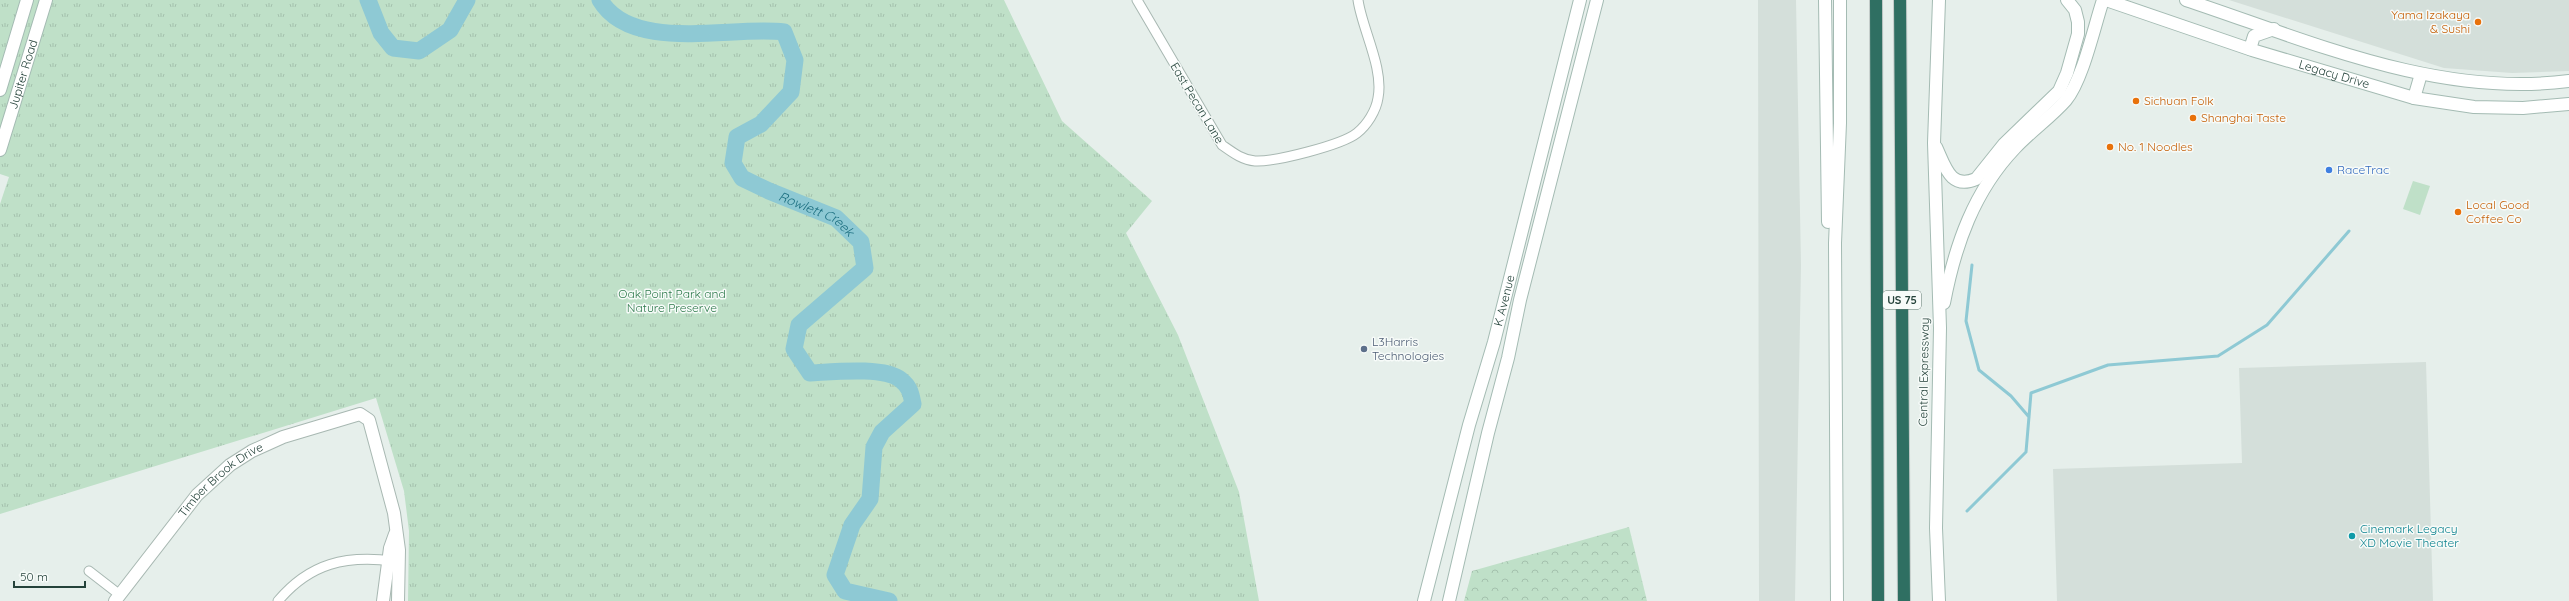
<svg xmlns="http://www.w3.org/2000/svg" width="2569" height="601" font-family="Quicksand,sans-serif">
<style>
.built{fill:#d4dfda}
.forest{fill:url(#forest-crowns)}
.park{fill:url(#park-tufts)}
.pitch{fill:#bfe0c8}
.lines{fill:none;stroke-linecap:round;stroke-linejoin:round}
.stream{stroke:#8ec9d4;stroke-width:3}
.river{stroke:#8ec9d4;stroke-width:17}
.minor-casing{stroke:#a8b8b2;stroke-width:11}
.tertiary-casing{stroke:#a8b8b2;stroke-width:14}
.secondary-casing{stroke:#a4bbb3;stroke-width:14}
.motorway-casing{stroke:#c2cac8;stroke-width:14}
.minor{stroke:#fff;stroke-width:9}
.tertiary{stroke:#fff;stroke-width:12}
.secondary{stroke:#fff;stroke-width:12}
.motorway{stroke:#2f6f62;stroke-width:12}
.food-dot{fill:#e8710a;stroke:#f7fbf9;stroke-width:1.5}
.shop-dot{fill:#3f7fe0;stroke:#f7fbf9;stroke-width:1.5}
.service-dot{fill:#5c6f8a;stroke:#f7fbf9;stroke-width:1.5}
.culture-dot{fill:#0f9aa8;stroke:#f7fbf9;stroke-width:1.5}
.labels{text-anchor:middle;stroke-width:3;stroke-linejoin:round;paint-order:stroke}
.shield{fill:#f7fbf9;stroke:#637a73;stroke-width:1}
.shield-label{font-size:11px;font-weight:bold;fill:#24423a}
.food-label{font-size:12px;fill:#c56008;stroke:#f7fbf9;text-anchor:start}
.street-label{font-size:12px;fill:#24423a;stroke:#f7fbf9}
.shop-label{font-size:12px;fill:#366cbe;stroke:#f7fbf9;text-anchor:start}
.park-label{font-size:12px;fill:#2d7a4b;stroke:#f7fbf9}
.service-label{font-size:12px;fill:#4e5e75;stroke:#f7fbf9;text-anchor:start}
.culture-label{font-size:12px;fill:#0d838f;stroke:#f7fbf9;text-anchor:start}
.water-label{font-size:13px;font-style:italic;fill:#1c6f80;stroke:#f7fbf9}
</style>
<defs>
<pattern id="forest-crowns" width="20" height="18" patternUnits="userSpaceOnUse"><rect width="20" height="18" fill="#bfe0c8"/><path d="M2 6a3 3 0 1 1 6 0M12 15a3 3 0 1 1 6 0" fill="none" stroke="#a4c1ad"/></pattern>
<pattern id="park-tufts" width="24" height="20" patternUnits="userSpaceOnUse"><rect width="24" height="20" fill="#bfe0c8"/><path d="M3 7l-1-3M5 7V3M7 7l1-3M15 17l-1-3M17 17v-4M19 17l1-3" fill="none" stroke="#a4c1ad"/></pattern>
</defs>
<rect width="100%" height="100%" fill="#e6efeb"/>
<path class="built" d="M1758 0H1796L1801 265 1795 601H1759Z
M2229 0H2569V71L2512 73 2444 68Z
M2426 362 2433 601H2057L2053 469 2242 463 2239 368Z"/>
<path class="forest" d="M1629 527 1647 601H1464L1472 571Z"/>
<path class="park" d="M0 0H1004L1062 121 1152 201 1126 233 1178 335 1239 492 1259 601H408L409 531 404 491 376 398 0 514V204L9 177 0 174Z"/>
<path class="pitch" d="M2413 181 2430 186 2420 215 2403 209Z"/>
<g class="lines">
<path class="stream" d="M1972 265 1966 321 1979 370 2011 396 2029 417
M1967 511 2026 452 2031 393 2108 365 2218 356 2267 325 2349 231"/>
<g class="river">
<path d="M368 0 381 33 393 48 419 51 450 30 467 0"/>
<path id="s1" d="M600 0C632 54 733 25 784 32L795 60 791 92 761 124 737 137 733 163 742 178 769 191 836 218 861 242 865 268 799 325 794 349 810 373C831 372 885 366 901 380 910 387 911 394 913 404L882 432 874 447 870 499 852 525 835 575 845 591 889 601"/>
</g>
<defs>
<path id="minor" d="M1137 0 1222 145C1232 152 1242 160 1255 161 1275 162 1342 145 1357 133 1367 125 1376 111 1378 98 1384 68 1362 29 1358 0
M89 571 120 595
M278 601C310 563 346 555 393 561"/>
<g id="tertiary">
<path id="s2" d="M115 601 197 495 230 465 252 451 283 437 360 414 369 420 394 513 399 550 398 601"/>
<path d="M383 601 390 548 395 534"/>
</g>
<g id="secondary">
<path d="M1825 0 1828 222"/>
<path d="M1939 0 1934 143 1940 328 1936 528 1939 601"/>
<path id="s3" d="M2106 0 2252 50 2414 98 2474 107 2523 108 2569 104"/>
<path d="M2186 0C2310 41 2436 98 2569 81"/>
<path d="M2250 49 2254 36 2274 29"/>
<path d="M0 90 27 0"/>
<path d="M2414 98 2421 74"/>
<path d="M1936 147C1945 166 1950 190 1976 179L2004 144 2059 91 2067 73 2078 34V22L2075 10 2067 0"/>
<path id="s4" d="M0 150 46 0"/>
<path d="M1944 303C1955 245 1974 191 2015 148 2031 131 2051 117 2066 100 2083 79 2094 27 2103 0"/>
<path id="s5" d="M1424 601 1469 425 1494 342 1580 0"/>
<path d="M1449 601 1488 433 1508 358 1520 300 1597 0"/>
<path d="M1837 601 1835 243 1840 123V0"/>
</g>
<path id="motorway" d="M1876 0 1878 601
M1900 0 1904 601"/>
</defs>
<use href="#minor" class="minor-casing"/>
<use href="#tertiary" class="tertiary-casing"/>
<use href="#secondary" class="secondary-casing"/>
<use href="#motorway" class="motorway-casing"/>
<use href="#minor" class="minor"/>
<use href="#tertiary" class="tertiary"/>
<use href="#secondary" class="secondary"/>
<use href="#motorway" class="motorway"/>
</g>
<g class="food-dot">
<circle cx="2478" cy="22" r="4"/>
<circle cx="2136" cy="101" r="4"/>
<circle cx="2193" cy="118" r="4"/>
<circle cx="2110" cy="147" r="4"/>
<circle cx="2458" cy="212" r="4"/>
</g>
<circle class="shop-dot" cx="2329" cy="170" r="4"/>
<circle class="service-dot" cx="1364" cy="349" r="4"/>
<circle class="culture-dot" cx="2352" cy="536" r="4"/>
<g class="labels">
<rect class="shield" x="1883" y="291" width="38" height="18" rx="3"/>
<g class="shield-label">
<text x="1902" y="304">US 75</text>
</g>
<g class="food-label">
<text x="2470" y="19" text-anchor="end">Yama Izakaya<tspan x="2470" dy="14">&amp; Sushi</tspan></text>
<text x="2144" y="105">Sichuan Folk</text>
<text x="2201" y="122">Shanghai Taste</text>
<text x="2118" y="151">No. 1 Noodles</text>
<text x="2466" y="209">Local Good<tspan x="2466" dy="14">Coffee Co</tspan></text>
</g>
<g class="street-label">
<text dy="4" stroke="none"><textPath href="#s3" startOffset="240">Legacy Drive</textPath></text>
<text dy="4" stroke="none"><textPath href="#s4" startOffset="79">Jupiter Road</textPath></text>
<text transform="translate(1197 103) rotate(59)" y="4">East Pecan Lane</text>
<text dy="4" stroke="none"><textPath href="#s5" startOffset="311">K Avenue</textPath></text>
<text transform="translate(1924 372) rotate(-89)" y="4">Central Expressway</text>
<text dy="4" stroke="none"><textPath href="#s2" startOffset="162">Timber Brook Drive</textPath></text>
</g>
<g class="shop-label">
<text x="2337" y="174">RaceTrac</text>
</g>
<g class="park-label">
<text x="672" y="298">Oak Point Park and<tspan x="672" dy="14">Nature Preserve</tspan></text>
</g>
<g class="service-label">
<text x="1372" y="346">L3Harris<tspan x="1372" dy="14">Technologies</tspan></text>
</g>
<g class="culture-label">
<text x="2360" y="533">Cinemark Legacy<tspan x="2360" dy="14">XD Movie Theater</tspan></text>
</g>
<g class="water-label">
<text dy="5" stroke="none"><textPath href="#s1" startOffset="455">Rowlett Creek</textPath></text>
</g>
</g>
<path d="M14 581v6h71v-6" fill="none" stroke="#24423a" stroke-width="2"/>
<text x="20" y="581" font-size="12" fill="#24423a" stroke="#f7fbf9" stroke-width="3" paint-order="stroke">50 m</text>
</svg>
